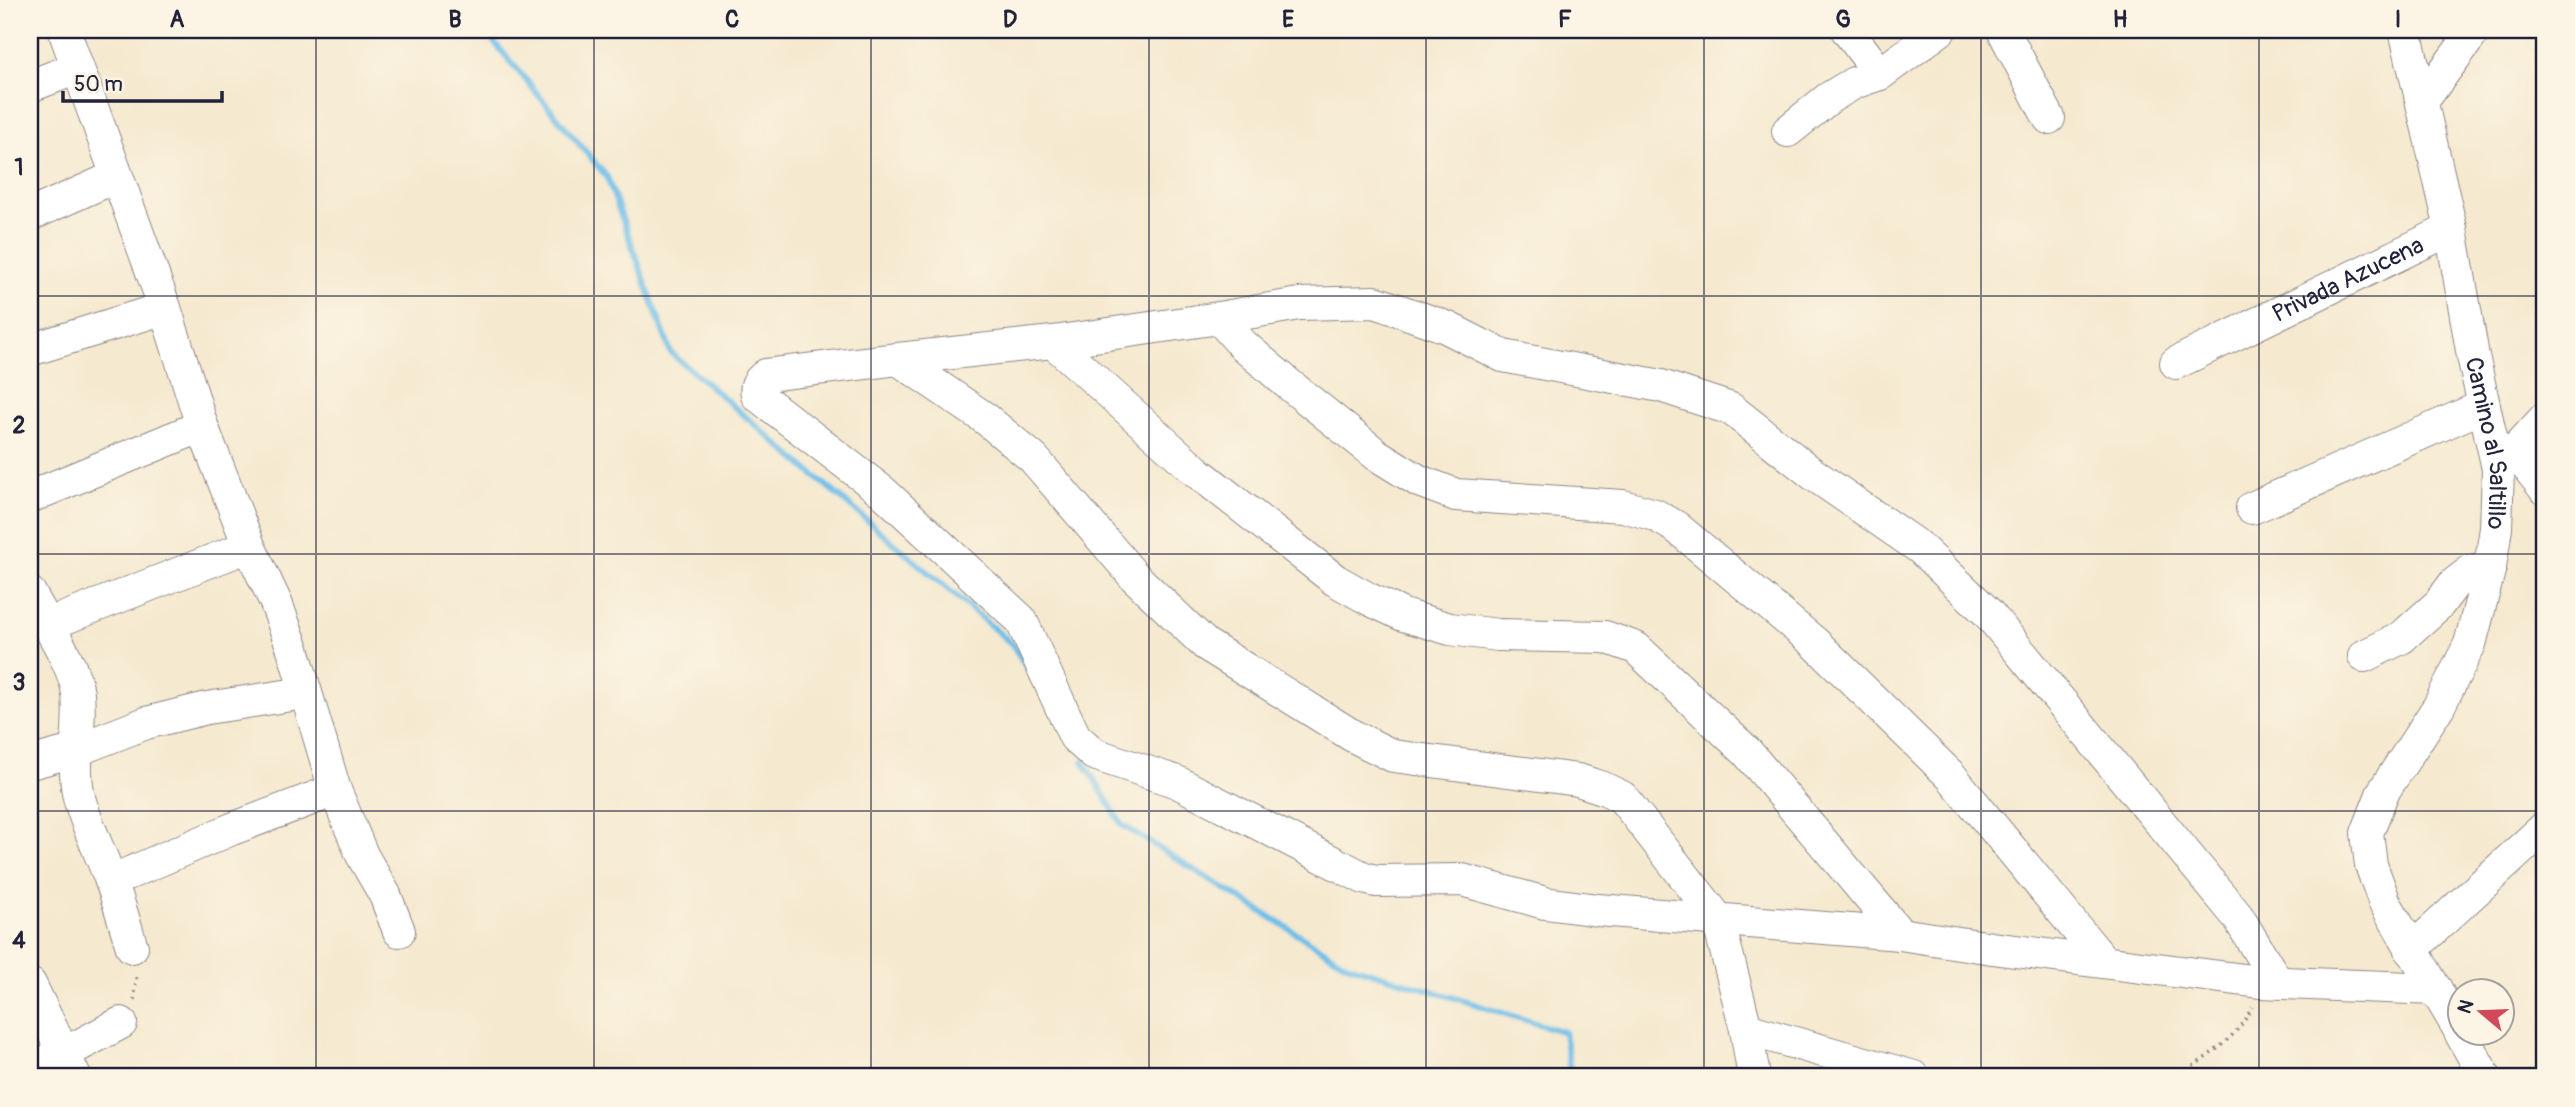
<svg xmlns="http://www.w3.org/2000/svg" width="2575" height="1107" font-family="Pangolin,sans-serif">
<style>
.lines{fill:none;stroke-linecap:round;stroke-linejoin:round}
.stream{stroke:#6dbee9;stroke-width:6}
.minor-casing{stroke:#8c8685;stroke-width:34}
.path{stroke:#8c8685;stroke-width:3.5;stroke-dasharray:2 5;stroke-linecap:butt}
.minor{stroke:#fff;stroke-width:32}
.grid{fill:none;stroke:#22223b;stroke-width:2;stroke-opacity:0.55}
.labels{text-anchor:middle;stroke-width:5;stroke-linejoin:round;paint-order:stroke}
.street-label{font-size:24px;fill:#22223b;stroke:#fcf5e5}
.neatline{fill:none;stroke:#22223b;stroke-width:2.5}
.grid-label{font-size:23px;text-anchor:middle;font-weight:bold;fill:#22223b}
</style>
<rect width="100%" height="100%" fill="#fcf5e5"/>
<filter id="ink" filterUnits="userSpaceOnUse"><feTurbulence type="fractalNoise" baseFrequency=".0143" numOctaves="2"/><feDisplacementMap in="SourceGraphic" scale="14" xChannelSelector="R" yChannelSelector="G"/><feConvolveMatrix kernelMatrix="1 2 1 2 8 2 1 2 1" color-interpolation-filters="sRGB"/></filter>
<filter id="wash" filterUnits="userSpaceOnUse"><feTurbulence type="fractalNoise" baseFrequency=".00686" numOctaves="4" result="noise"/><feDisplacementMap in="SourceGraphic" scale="28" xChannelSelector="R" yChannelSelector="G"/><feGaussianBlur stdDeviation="1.57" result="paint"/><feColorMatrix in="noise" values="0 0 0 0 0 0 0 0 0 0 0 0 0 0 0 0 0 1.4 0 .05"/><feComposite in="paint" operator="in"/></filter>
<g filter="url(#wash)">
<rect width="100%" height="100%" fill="#f5e9cf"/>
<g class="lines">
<path class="stream" d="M484 30 607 177 671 353 1012 644 1027 668
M1083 761 1122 825 1346 964 1564 1032 1571 1077"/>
</g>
</g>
<g filter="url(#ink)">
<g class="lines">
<defs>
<g id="minor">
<path d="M64 30 165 308 202 426 249 546 276 603 293 649 335 790 362 855 385 895 399 931"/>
<path d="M1847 30 1880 74"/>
<path d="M2003 30 2049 118"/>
<path id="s1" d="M2405 30 2451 229 2473 356 2498 469 2496 528 2490 567 2470 644 2439 706 2383 792 2367 833 2371 865 2385 903 2460 1031"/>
<path d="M30 86 77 68"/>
<path d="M2423 100 2475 30"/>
<path d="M1788 131 1829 98 1854 83 1880 74 1940 30"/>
<path d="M30 215 117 176"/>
<path d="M1219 318 1299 304 1375 302 1446 327 1503 356 1661 386 1731 409 1813 474 1920 548 1988 613 2238 917 2277 982"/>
<path d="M1053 342 1196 471 1335 580 1369 599 1403 615 1450 629 1498 635 1605 637 1636 648 1747 752 1900 934"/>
<path d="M30 350 165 308"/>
<path d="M898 359 766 375C758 381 755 385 757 395L883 492 1021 620 1075 737 1094 754 1177 782 1364 878 1376 881 1462 880 1545 903 1598 910 1900 934 1992 948 2260 982 2436 989"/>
<path id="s2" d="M2176 363 2451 229"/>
<path d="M2515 451 2545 489"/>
<path d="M2498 469 2545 418"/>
<path d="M30 497 202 426"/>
<path d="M2252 508 2484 406"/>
<path d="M30 593C44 620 75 665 78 694 82 730 70 765 80 801 88 828 101 854 111 881 119 902 125 925 132 947"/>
<path d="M47 625 249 546"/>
<path d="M2364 656 2401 638 2439 604 2454 584 2471 571 2490 567"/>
<path d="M30 763 77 750 146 723 207 708 304 693"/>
<path d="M111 881 232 829 335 790"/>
<path d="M2411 950 2545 827"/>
<path d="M30 984 75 1077"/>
<path d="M1746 1029 1914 1077"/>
<path d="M2461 1034 2485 1077"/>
<path d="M30 1069 63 1054 121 1023"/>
<path d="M1754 1077 1746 1029 1718 919 1622 797 1603 788 1578 780 1393 756 1353 736 1205 644 1134 576 1034 459 986 419 898 359 1053 342 1219 318 1244 346 1286 382 1377 455 1419 481 1456 495 1623 506 1655 515 1676 527 1814 642 1951 776 2104 962"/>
</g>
</defs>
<use href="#minor" class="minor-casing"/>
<path class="path" d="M134 1000 137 973
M2175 1077C2204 1060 2238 1038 2252 1007"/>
<use href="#minor" class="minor"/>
</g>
</g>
<path class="grid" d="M316 30V1077M594 30V1077M871 30V1077M1149 30V1077M1426 30V1077M1704 30V1077M1981 30V1077M2259 30V1077M30 296H2545M30 554H2545M30 811H2545"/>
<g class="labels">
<g class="street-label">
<text dy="8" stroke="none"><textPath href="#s2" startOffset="191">Privada Azucena</textPath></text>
<text dy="8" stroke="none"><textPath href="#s1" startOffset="422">Camino al Saltillo</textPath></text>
</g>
</g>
<rect width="2575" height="1107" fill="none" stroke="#fcf5e5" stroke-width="77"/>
<g transform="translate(2481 1012) rotate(289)"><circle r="33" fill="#fcf5e5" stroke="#a5a1a1" stroke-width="2"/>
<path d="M0-5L12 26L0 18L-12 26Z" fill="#d1495b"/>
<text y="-10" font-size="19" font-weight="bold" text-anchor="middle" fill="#22223b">N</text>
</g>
<path d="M63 91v10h159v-10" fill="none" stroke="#22223b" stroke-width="3.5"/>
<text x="74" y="91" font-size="21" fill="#22223b" stroke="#fcf5e5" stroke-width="5" paint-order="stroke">50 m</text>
<rect x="38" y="38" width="2498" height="1030" class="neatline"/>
<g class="grid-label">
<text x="177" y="27">A</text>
<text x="455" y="27">B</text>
<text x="732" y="27">C</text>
<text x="1010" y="27">D</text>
<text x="1288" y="27">E</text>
<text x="1565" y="27">F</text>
<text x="1843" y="27">G</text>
<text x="2120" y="27">H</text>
<text x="2398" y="27">I</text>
<text x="19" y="175">1</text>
<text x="19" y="433">2</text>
<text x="19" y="690">3</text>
<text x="19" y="948">4</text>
</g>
</svg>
